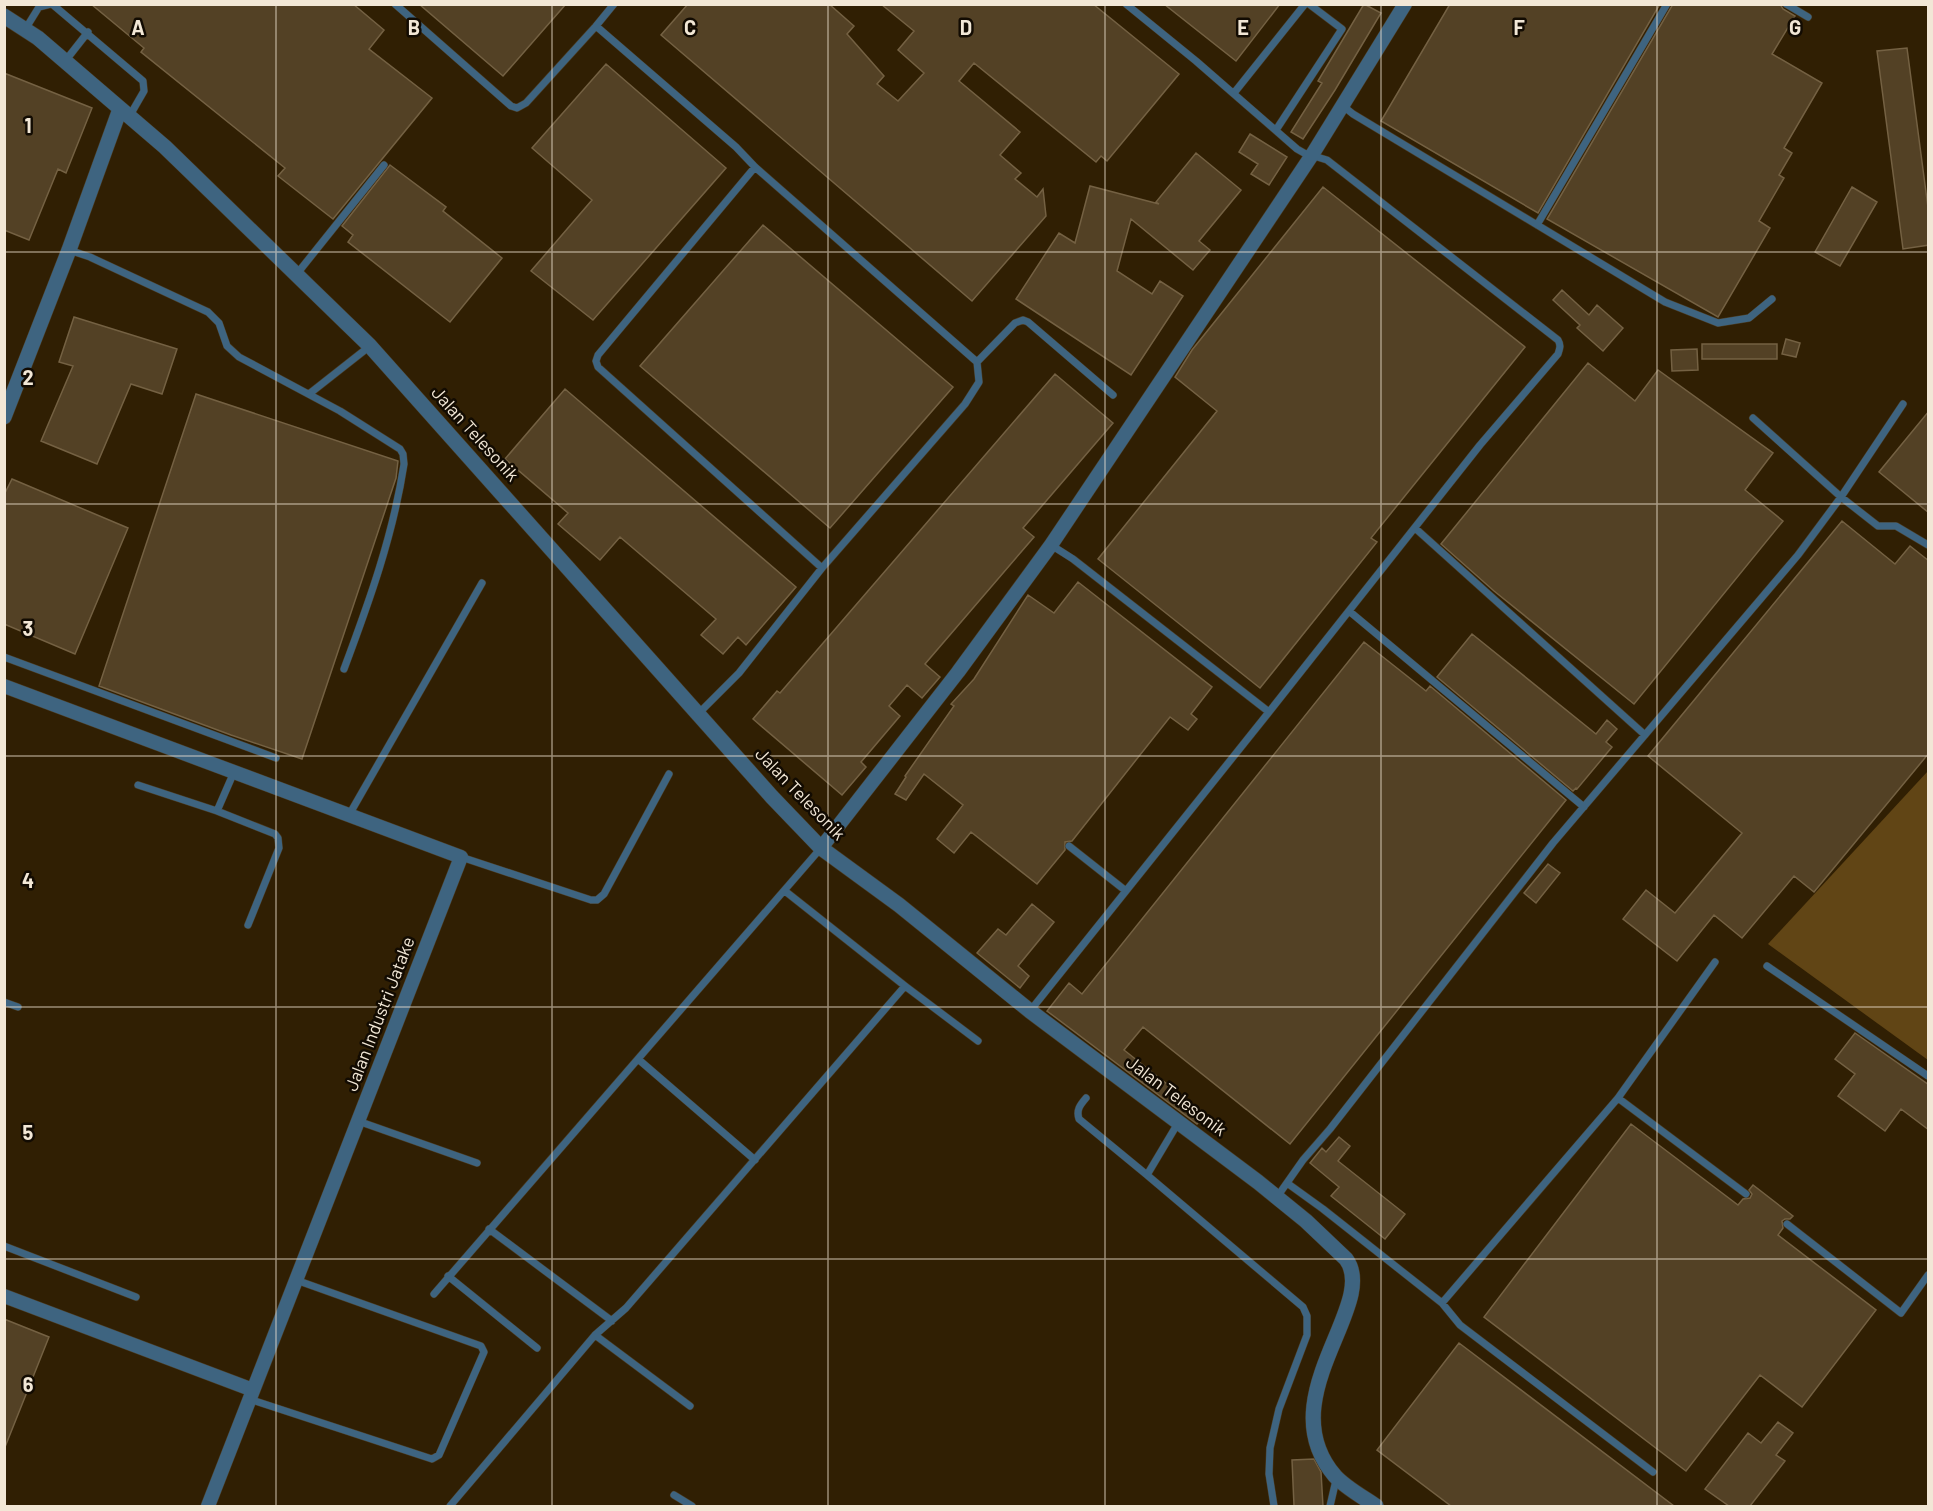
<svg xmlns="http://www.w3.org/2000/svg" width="1933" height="1511" font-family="Barlow,sans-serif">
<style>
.green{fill:#614515}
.building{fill:#534125;stroke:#746143;stroke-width:1.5}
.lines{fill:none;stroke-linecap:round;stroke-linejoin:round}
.service-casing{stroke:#4b3b21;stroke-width:8}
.minor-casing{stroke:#4b3b21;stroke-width:15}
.tertiary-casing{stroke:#4b3b21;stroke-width:16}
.service{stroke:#3e6480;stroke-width:7}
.minor{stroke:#3e6480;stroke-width:14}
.tertiary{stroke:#3e6480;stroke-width:15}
.grid{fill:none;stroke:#f2e7d6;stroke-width:1.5;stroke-opacity:0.55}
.labels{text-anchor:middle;stroke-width:5;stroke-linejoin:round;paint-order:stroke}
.street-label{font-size:18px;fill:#f2e7d6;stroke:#120b02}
.grid-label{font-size:20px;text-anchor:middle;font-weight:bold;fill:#f2e7d6;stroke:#120b02;stroke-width:5;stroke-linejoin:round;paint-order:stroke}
</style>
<rect width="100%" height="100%" fill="#301f03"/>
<path class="green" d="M1928 771V1060L1768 944Z"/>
<path class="building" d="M91 4H353L384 30 369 49 432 98 333 219 278 176 285 168 141 52 144 48Z
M419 4H566L503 76Z
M688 4H829L854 26 847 34 884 76 877 84 898 101 924 73 898 50 914 31 881 4H1093L1179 74 1107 161 1101 156 1096 162 974 63 959 81 1020 132 1000 155 1021 173 1015 179 1037 197 1043 189 1046 216 972 301 661 35Z
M1164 4H1280L1236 61Z
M1364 4 1381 13 1335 90 1303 139 1291 132 1322 83 1318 81Z
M1450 4H1660L1538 213 1381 121Z
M1673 4H1780L1783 9 1795 16 1772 54 1822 83 1784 148 1792 153 1779 175 1784 178 1759 221 1770 228 1718 317 1547 219Z
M1907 48 1929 215V245L1903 249 1877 51Z
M606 64 726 168 593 320 531 271 592 200 532 148Z
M4 73 92 108 66 173 58 169 29 240 4 230Z
M1250 134 1287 157 1269 185 1251 174 1258 164 1239 152Z
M1196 153 1241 190 1199 241 1210 250 1193 270 1131 219 1117 271 1152 294 1160 281 1183 296 1131 375 1016 299 1059 233 1075 243 1090 186 1159 204 1156 202Z
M390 165 446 207 443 211 502 258 450 322 348 242 353 235 342 226Z
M1323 187 1525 347 1371 538 1377 542 1260 688 1098 559 1217 411 1175 377 1192 350Z
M1852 187 1877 202 1840 266 1815 252Z
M763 225 953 387 830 528 640 366Z
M1562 290 1589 315 1597 305 1623 328 1603 351 1577 328 1580 325 1553 300Z
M74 317 177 349 162 394 131 384 97 464 41 441 73 366 59 362Z
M1786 339 1800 343 1796 357 1782 354Z
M1702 344H1777V359H1702Z
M1697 349 1698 370 1672 371 1671 350Z
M1588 363 1635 401 1658 370 1773 453 1745 490 1783 521 1634 704 1494 591 1441 544Z
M1055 374 1113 423 1023 528 1034 537 925 664 940 677 922 698 907 685 889 706 900 716 861 762 866 767 842 795 753 719 777 691 780 693Z
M565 389 796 587 746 645 738 637 723 654 701 635 716 619 620 537 600 560 558 524 568 513 505 459Z
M196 394 398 461 396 478 302 759 231 735 99 686Z
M1929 411V513L1879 472Z
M12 479 128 528 75 654 4 624V495Z
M1842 521 1895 564 1910 546 1929 561V753L1814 892 1794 876 1742 938 1714 915 1677 961 1623 919 1646 890 1675 913 1742 833 1648 756Z
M1078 582 1212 687 1191 714 1197 719 1188 730 1170 717 1072 841 1065 842V850L1037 884 971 832 954 853 937 839 963 805 924 774 906 800 895 794 906 777 905 776 954 706 951 704 974 679 1028 595 1054 613Z
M1472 634 1596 734 1607 720 1617 729 1606 742 1612 747 1577 789 1576 788 1573 791 1437 677Z
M1364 642 1426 691 1430 686 1566 800 1290 1144 1143 1027 1124 1050 1205 1114 1197 1124 1047 1011 1069 983 1082 994Z
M1548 864 1560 873 1536 903 1524 893Z
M1032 904 1054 922 1018 966 1029 976 1020 988 977 953 998 929 1006 935Z
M1855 1033 1929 1085V1130L1901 1109 1885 1131 1838 1096 1855 1074 1835 1059Z
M1631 1124 1738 1205 1743 1199 1750 1198 1752 1194 1749 1190 1753 1185 1793 1216 1790 1219H1785L1782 1221 1783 1228 1778 1235 1876 1310 1802 1407 1760 1375 1686 1471 1484 1317Z
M1339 1137 1350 1146 1338 1161 1405 1214 1385 1239 1331 1196 1339 1187 1310 1163 1322 1148 1326 1152Z
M4 1319 49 1337 5 1447H4Z
M1459 1343 1674 1506H1451L1377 1450Z
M1778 1422 1793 1433 1776 1455 1785 1461 1750 1506H1729L1705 1489 1748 1433 1761 1443Z
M1314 1459 1321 1472 1323 1506H1294L1292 1460Z"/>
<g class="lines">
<defs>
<path id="service" d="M52 4 143 81 144 91 129 117
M395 4 511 106 517 108 526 103 596 26 736 147 755 167 977 362 979 382 965 404 822 568 739 673 699 713
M1786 4 1808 17
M596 26 614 4
M26 28 39 7 51 4
M66 60 88 32
M1234 93 1305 4
M1343 106 1353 114 1665 302 1718 323 1749 318 1772 299
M1276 130 1342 29 1309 4
M755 167 598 355 596 361 598 367 822 568
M1537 225 1667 4
M69 250 90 257 208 312 219 323 227 346 239 357 340 411 400 449 403 454 404 464C393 536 369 602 344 669
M296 275 384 165
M977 362 1015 323 1023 320 1028 322 1113 395
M309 394 370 346
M1753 418 1841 497 1903 404
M1415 528 1645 735
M1051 545 1073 559 1269 712
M1349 611 1584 807
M4 657 276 758
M138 785 217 811 275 834 278 838 279 848 248 925
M217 811 234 772
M349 815 482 583
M1069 846 1126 891
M461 857 591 900H597L604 894 669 774
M785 891 905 986 978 1041
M1767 966 1928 1076
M4 1002 18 1007
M1030 1011 1269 712 1480 445 1558 354C1560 348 1561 345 1558 340L1327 160 1304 153 1297 149 1196 61 1126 4
M638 1059 755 1160
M1086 1098C1080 1105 1076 1110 1079 1119L1147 1175
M1618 1098 1746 1194
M358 1121 477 1163
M1178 1123 1147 1175 1303 1307 1307 1316V1335L1279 1409 1270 1448 1269 1474 1274 1506
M1287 1183 1323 1209 1442 1303 1460 1325 1653 1472
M1277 1197 1303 1160 1330 1129 1553 843 1798 555 1841 497 1878 526H1896L1928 545
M1787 1224 1901 1313 1928 1275
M489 1229 612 1321
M4 1246 136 1297
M448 1276 537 1348
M434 1294 821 848
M1442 1303 1618 1098 1715 962
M249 1399 432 1459 439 1455 484 1352 481 1346 296 1280
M690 1406 595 1335 626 1308 905 986
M674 1495 692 1506
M450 1506 595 1335
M1330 1506 1336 1480"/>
<path id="minor" d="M4 686 461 857 208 1506
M821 848 958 672 1051 545 1312 155 1405 4
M4 1296 253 1390"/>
<path id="tertiary" d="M4 16 38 38 165 147 370 346 772 797 821 848 899 905 1030 1011 1258 1182 1306 1221 1346 1259C1380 1305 1268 1398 1335 1476 1346 1488 1363 1497 1376 1506
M4 417 69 250 120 109"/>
</defs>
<use href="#service" class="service-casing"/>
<use href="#minor" class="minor-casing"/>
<use href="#tertiary" class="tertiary-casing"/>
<use href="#service" class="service"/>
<use href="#minor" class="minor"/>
<use href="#tertiary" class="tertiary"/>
</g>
<path class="grid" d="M276 4V1506M552 4V1506M828 4V1506M1105 4V1506M1381 4V1506M1657 4V1506M4 252H1928M4 504H1928M4 756H1928M4 1007H1928M4 1259H1928"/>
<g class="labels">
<g class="street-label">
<text transform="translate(475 434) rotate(48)" y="6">Jalan Telesonik</text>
<text transform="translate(800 794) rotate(46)" y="6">Jalan Telesonik</text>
<text transform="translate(380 1014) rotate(-69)" y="6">Jalan Industri Jatake</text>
<text transform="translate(1176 1096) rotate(37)" y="6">Jalan Telesonik</text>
</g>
</g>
<g class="grid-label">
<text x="138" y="35">A</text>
<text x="414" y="35">B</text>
<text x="690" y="35">C</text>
<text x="966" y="35">D</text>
<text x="1243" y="35">E</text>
<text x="1519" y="35">F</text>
<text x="1795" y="35">G</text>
<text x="28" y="133">1</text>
<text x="28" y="385">2</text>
<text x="28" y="636">3</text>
<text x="28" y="888">4</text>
<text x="28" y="1140">5</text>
<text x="28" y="1392">6</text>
</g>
<rect width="1933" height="1511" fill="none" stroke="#f2e7d6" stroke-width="12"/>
</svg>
